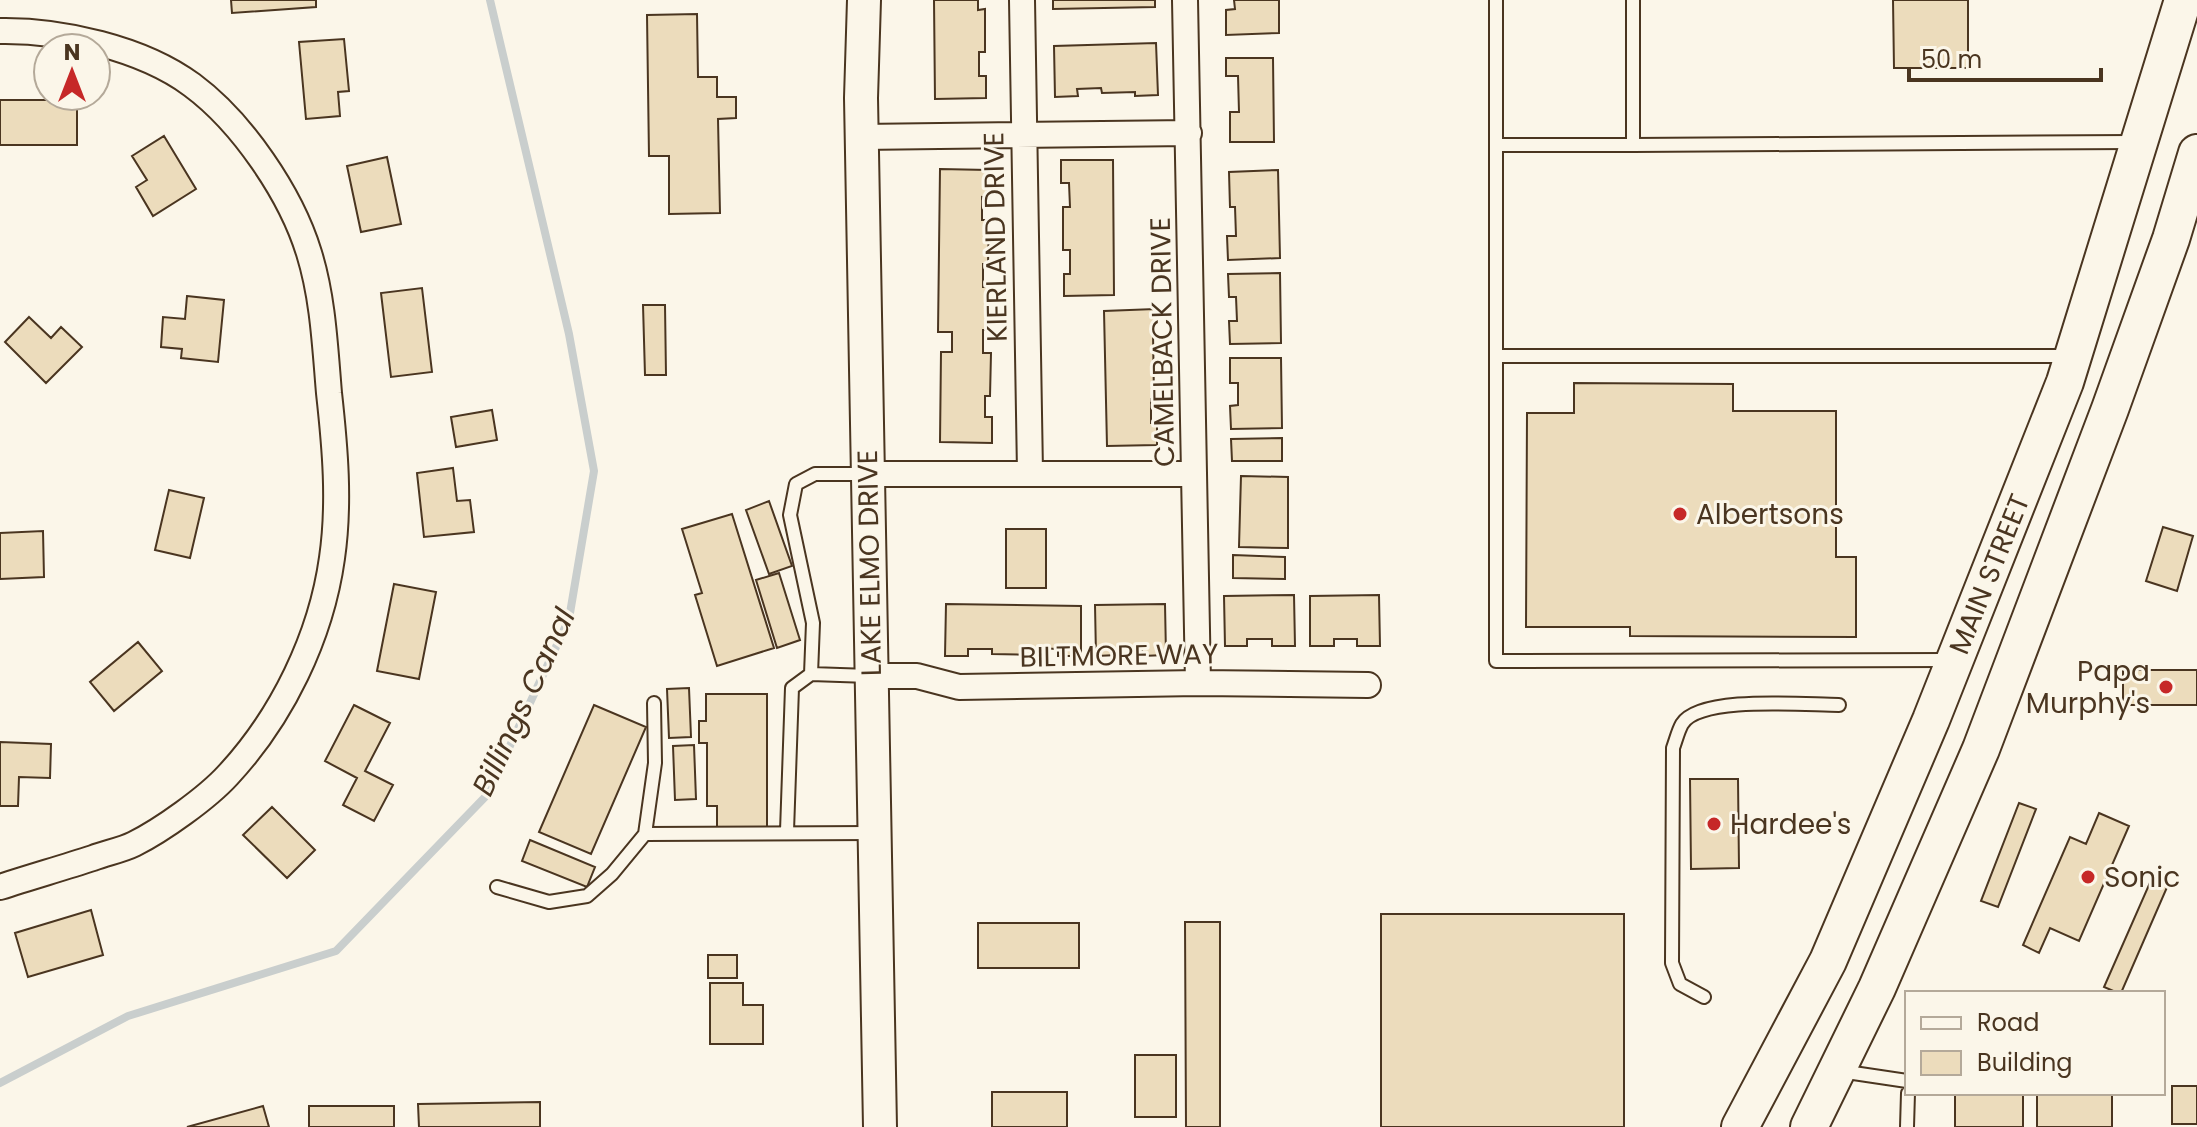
<svg xmlns="http://www.w3.org/2000/svg" width="2197" height="1127" font-family="Poppins,sans-serif">
<style>
.lines{fill:none;stroke-linecap:round;stroke-linejoin:round}
.stream{stroke:#c9cecd;stroke-width:8}
.building{fill:#ecdcbc;stroke:#4a3520;stroke-width:2}
.service-casing{stroke:#4a3520;stroke-width:16}
.minor-casing{stroke:#4a3520;stroke-width:28}
.secondary-casing{stroke:#4a3520;stroke-width:36}
.primary-casing{stroke:#4a3520;stroke-width:40}
.service{stroke:#fbf6e9;stroke-width:12}
.minor{stroke:#fbf6e9;stroke-width:24}
.secondary{stroke:#fbf6e9;stroke-width:32}
.primary{stroke:#fbf6e9;stroke-width:36}
.poi-dot{fill:#c62828;stroke:#fbf6e9;stroke-width:3}
.labels{text-anchor:middle;stroke-width:6;stroke-linejoin:round;paint-order:stroke}
.street-label{font-size:28px;fill:#4a3520;stroke:#fbf6e9}
.poi-label{font-size:28px;fill:#4a3520;stroke:#fbf6e9;text-anchor:start}
.water-label{font-size:30px;font-style:italic;fill:#4a3520;stroke:#fbf6e9}
</style>
<rect width="100%" height="100%" fill="#fbf6e9"/>
<g class="lines">
<path class="stream" d="M0 1083 128 1016 336 951 487 795 569 619 594 471 569 334 490 0"/>
</g>
<path class="building" d="M231 0H316V7L232 13Z
M934 0H978V10L985 9V52H979V76H986V98L935 99Z
M1053 0H1155V7L1053 9Z
M1234 0H1279V33L1226 35V10L1235 9Z
M1893 0H1968V68H1894Z
M697 14 698 77H717V97H736V118L718 119 720 213 669 214V156H649L647 15Z
M344 39 349 91 338 92 340 116 306 119 299 42Z
M1156 43 1158 95 1135 96V92L1102 93 1101 88 1077 89 1078 96 1055 97 1054 46Z
M1226 58H1273L1274 142H1230V112H1239L1238 76H1226Z
M0 100H77V145H0Z
M164 136 196 189 153 216 136 187 147 180 132 156Z
M387 157 401 224 361 232 347 166Z
M1061 160H1113L1114 295 1064 296V274H1070V250H1063V207H1070L1069 183H1061Z
M940 169 988 170 987 198 982 197V220H989L988 264H983V287H990L989 330H983V353H991L990 396H985V417H992V443L940 442 941 352H952V332H938Z
M1278 170 1280 258 1228 260 1227 236H1236L1235 207H1230L1229 172Z
M1280 273 1281 343 1230 344 1229 321H1237L1236 297H1229L1228 274Z
M422 288 432 372 391 377 381 293Z
M187 296 224 300 218 362 181 358 182 349 161 347 163 317 185 319Z
M643 305H665L666 375H645Z
M1155 309 1156 332H1153L1154 399H1151V423H1157V445L1107 446 1104 311Z
M29 317 51 338 61 327 82 347 46 383 5 342Z
M1230 358H1281L1282 428 1231 429 1230 406 1238 405V383H1230Z
M1574 383 1733 384V411H1836V557H1856V637L1630 636V627H1526L1527 413H1574Z
M492 410 497 440 456 447 451 417Z
M1282 438V461H1232L1231 439Z
M453 468 457 501 470 500 474 532 424 537 417 473Z
M1241 476 1288 477V548L1239 547Z
M169 490 204 498 190 558 155 550Z
M769 501 792 566 769 574 746 510Z
M732 514 774 648 717 666 695 595 702 593 682 529Z
M2163 527 2193 536 2177 591 2146 581Z
M1006 529H1046V588H1006Z
M43 531 44 577 0 579V533Z
M1233 555 1285 557V579L1233 578Z
M779 573 800 640 777 648 756 580Z
M394 584 436 592 419 679 377 671Z
M1294 595 1295 646H1272V639H1247V646H1225L1224 596Z
M1379 595 1380 646H1357V639H1334V646H1310V596Z
M946 604 1081 606V656H1058V649L1036 648V655L992 654V649H968V656H945Z
M1165 604 1166 655 1142 656V649H1118V655L1096 656 1095 605Z
M138 642 162 671 114 711 90 682Z
M2123 670H2197V705H2123Z
M689 688 691 737 669 738 667 689Z
M706 694H767V830H717V806H707V743H699V721H706Z
M354 705 390 723 365 771 393 785 374 821 343 805 357 778 325 761Z
M594 705 646 727 591 854 539 832Z
M0 742 51 744 50 778 19 777 18 806H0Z
M694 745 696 799 675 800 673 746Z
M1690 779H1738L1739 868 1691 869Z
M2019 803 2036 809 1998 907 1981 901Z
M272 807 315 850 287 878 243 835Z
M2099 813 2129 826 2079 941 2050 928 2039 953 2023 945 2070 837 2086 844Z
M530 840 595 867 587 887 522 861Z
M2152 878 2168 885 2121 993H2118L2104 987Z
M91 910 103 955 28 977 15 933Z
M1381 914H1624V1127H1381Z
M1185 922H1220V1127H1186Z
M978 923H1079V968H978Z
M708 955H737V978H708Z
M710 983H743V1005H763V1044H710Z
M1135 1055H1176V1117H1135Z
M2172 1086H2197V1124H2172Z
M992 1092H1067V1127H992Z
M1955 1093H2023V1127H1955Z
M2037 1093H2112V1127H2037Z
M540 1102V1127H419L418 1104Z
M263 1106 269 1127H187Z
M309 1106H394V1127H309Z"/>
<g class="lines">
<defs>
<path id="service" d="M1633 0V145L2134 142
M1496 145V0
M1633 145H1496V356H2071
M1496 356V661L1948 660
M811 674 813 623 790 515 796 484 815 474H865
M787 831 792 688 811 674 869 676
M645 834 874 833
M497 887 549 902 587 896 612 874 645 834 655 763 654 703
M1704 997 1680 984 1672 963 1673 748C1676 740 1678 731 1682 724 1700 695 1805 705 1839 705
M1840 1071 1907 1081
M1907 1127 1908 1093"/>
<path id="minor" d="M1022 0 1030 472
M1185 0 1198 683
M0 31C61 30 142 48 192 85 242 122 291 194 309 253 323 298 325 346 329 393 335 447 340 503 332 558 321 637 282 717 228 775 207 798 162 830 134 844 122 850 106 853 93 858 62 868 31 877 0 887
M861 137 1189 133
M868 474H1193
M871 676H917L959 687 1198 683 1368 685"/>
<path id="secondary" d="M864 0 861 98 880 1127"/>
<path id="primary" d="M1740 1127 1828 961 1931 720 2065 382 2183 0
M1809 1127 1877 988 1981 749 2110 409 2171 239 2197 153"/>
</defs>
<use href="#service" class="service-casing"/>
<use href="#minor" class="minor-casing"/>
<use href="#secondary" class="secondary-casing"/>
<use href="#primary" class="primary-casing"/>
<use href="#service" class="service"/>
<use href="#minor" class="minor"/>
<use href="#secondary" class="secondary"/>
<use href="#primary" class="primary"/>
</g>
<g class="poi-dot">
<circle cx="1680" cy="514" r="8"/>
<circle cx="2166" cy="687" r="8"/>
<circle cx="1714" cy="824" r="8"/>
<circle cx="2088" cy="877" r="8"/>
</g>
<g class="labels">
<g class="street-label">
<text transform="translate(995 237) rotate(-91)" y="10">KIERLAND DRIVE</text>
<text transform="translate(1162 342) rotate(-91)" y="10">CAMELBACK DRIVE</text>
<text transform="translate(869 563) rotate(-91)" y="10">LAKE ELMO DRIVE</text>
<text transform="translate(1989 574) rotate(-68)" y="10">MAIN STREET</text>
<text transform="translate(1119 655) rotate(-1)" y="10">BILTMORE WAY</text>
</g>
<g class="poi-label">
<text x="1696" y="524">Albertsons</text>
<text x="2150" y="681" text-anchor="end">Papa<tspan x="2150" dy="32">Murphy's</tspan></text>
<text x="1730" y="834">Hardee's</text>
<text x="2104" y="887">Sonic</text>
</g>
<g class="water-label">
<text transform="translate(524 702) rotate(-65)" y="10">Billings Canal</text>
</g>
</g>
<rect x="1905" y="991" width="260" height="104" fill="#fbf6e9" stroke="#b4a999" stroke-width="2"/>
<rect x="1921" y="1017" width="40" height="12" fill="#fbf6e9" stroke="#b4a999" stroke-width="2"/>
<text x="1977" y="1031" font-size="24" fill="#4a3520">Road</text>
<rect x="1921" y="1051" width="40" height="24" fill="#ecdcbc" stroke="#b4a999" stroke-width="2"/>
<text x="1977" y="1071" font-size="24" fill="#4a3520">Building</text>
<g transform="translate(72 72)"><circle r="38" fill="#fbf6e9" stroke="#b4a999" stroke-width="2"/>
<path d="M0-6L14 30L0 20L-14 30Z" fill="#c62828"/>
<text y="-12" font-size="22" font-weight="bold" text-anchor="middle" fill="#4a3520">N</text>
</g>
<path d="M1909 68v12h192v-12" fill="none" stroke="#4a3520" stroke-width="4"/>
<text x="1921" y="68" font-size="24" fill="#4a3520" stroke="#fbf6e9" stroke-width="6" paint-order="stroke">50 m</text>
</svg>
